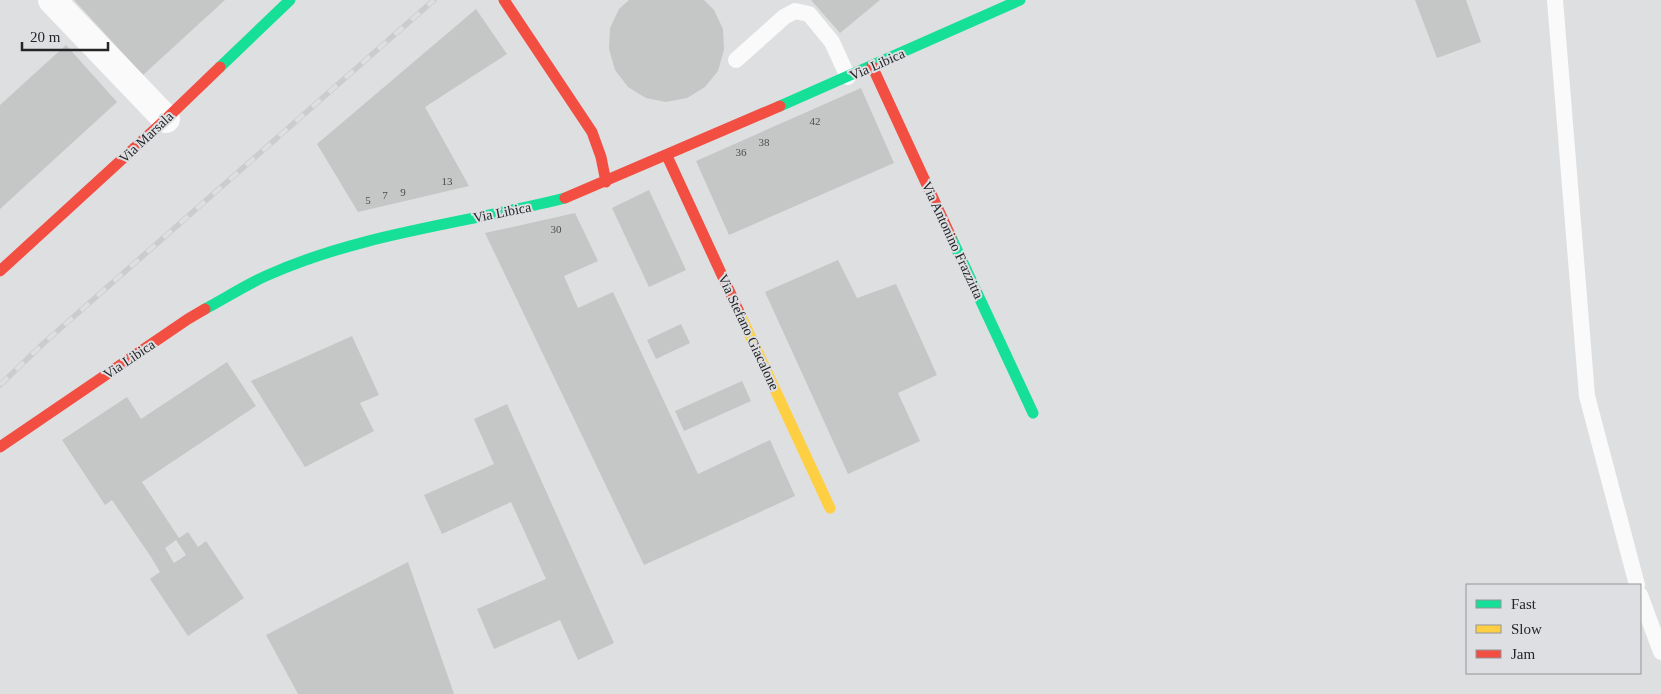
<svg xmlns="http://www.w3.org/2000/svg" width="1661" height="694" font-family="'Times New Roman',serif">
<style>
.building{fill:#c5c6c6;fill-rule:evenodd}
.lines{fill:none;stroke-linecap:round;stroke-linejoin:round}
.lane{stroke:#fafafa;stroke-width:16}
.street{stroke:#fafafa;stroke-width:28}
.fast{stroke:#16e098;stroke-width:11}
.slow{stroke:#ffcf43;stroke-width:11}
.jam{stroke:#f24e42;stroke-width:11}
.rail-casing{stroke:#cccccd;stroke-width:5.5}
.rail{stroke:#dddfe2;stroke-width:4;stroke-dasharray:11;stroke-linecap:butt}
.labels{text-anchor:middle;stroke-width:4;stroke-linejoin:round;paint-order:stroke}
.number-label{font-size:11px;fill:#4d4d4f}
.street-label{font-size:14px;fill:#252527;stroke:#dddfe2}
</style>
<rect width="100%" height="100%" fill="#dedfe1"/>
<path class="building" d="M74 0H225L143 75Z
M629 0H704L714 10 723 29 724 50 718 71 705 87 687 98 666 102 646 98 628 87 615 70 609 49 610 28 619 9Z
M811 0H880L840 33Z
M1415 0H1466L1481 42 1437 58Z
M476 9 507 54 425 107 469 186 358 212 317 144Z
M66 45 117 102 0 209V105Z
M861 88 894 163 729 235 696 161Z
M649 190 686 270 649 287 612 208Z
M575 213 598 261 564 276 578 308 613 292 698 474 770 440 795 496 644 565 485 233Z
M838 260 857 298 896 284 937 375 898 393 920 441 848 474 765 292Z
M681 324 690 343 656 359 647 340Z
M352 336 379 395 360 403 374 431 305 467 251 381Z
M227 362 256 406 142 482 179 538 188 532 198 547 206 541 244 598 188 636 150 579 160 572 151 557 112 500 105 505 62 440 127 397 141 419ZM176 540 186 555 174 563 165 548Z
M742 381 751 401 684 431 675 411Z
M507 404 614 643 578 660 560 620 494 649 477 609 546 579 511 502 442 534 424 495 494 464 474 419Z
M408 562 454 694H298L266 635Z"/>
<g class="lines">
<path class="lane" d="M1555 0 1587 396 1637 585
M736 60 784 17 795 11 809 14 832 42 848 77
M1640 595 1661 652"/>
<path class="street" d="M52 0 166 119"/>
<path class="fast" d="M220 67 290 0
M780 106 1020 0
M951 237 1033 413
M205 309C226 298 247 284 268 275 362 233 467 223 565 198"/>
<path class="slow" d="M739 312 830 508"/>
<path class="jam" d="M504 0 592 132 601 157 606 182
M872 66 951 237
M667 156 739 312
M565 198 780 106
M0 271 166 119 220 67
M0 447 188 319 205 309"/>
<defs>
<path id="rail" d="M0 385 46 341 434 0"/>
</defs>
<use href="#rail" class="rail-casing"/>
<use href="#rail" class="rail"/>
</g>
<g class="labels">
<g class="number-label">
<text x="815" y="125">42</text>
<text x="764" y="146">38</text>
<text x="741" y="156">36</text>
<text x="447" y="185">13</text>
<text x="403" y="196">9</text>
<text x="385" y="199">7</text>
<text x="368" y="204">5</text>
<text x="556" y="233">30</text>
</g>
<g class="street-label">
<text transform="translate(877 64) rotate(-24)" y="5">Via Libica</text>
<text transform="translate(146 137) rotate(-43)" y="5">Via Marsala</text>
<text transform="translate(502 212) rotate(-11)" y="5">Via Libica</text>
<text transform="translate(953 240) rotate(65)" y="5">Via Antonino Frazzitta</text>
<text transform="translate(749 332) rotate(65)" y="5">Via Stefano Giacalone</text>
<text transform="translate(129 359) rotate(-34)" y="5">Via Libica</text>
</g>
</g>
<rect x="1466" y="584" width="175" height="90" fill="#dddfe2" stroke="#939597"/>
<rect x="1476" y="600" width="25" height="8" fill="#16e098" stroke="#939597"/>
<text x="1511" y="609" font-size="15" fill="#252527">Fast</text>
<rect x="1476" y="625" width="25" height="8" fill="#ffcf43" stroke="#939597"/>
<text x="1511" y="634" font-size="15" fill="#252527">Slow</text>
<rect x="1476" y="650" width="25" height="8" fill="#f24e42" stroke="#939597"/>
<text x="1511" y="659" font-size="15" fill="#252527">Jam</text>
<path d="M22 42v8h86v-8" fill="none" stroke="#252527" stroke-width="2.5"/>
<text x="30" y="42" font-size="15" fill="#252527" stroke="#dddfe2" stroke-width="4" paint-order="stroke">20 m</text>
</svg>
